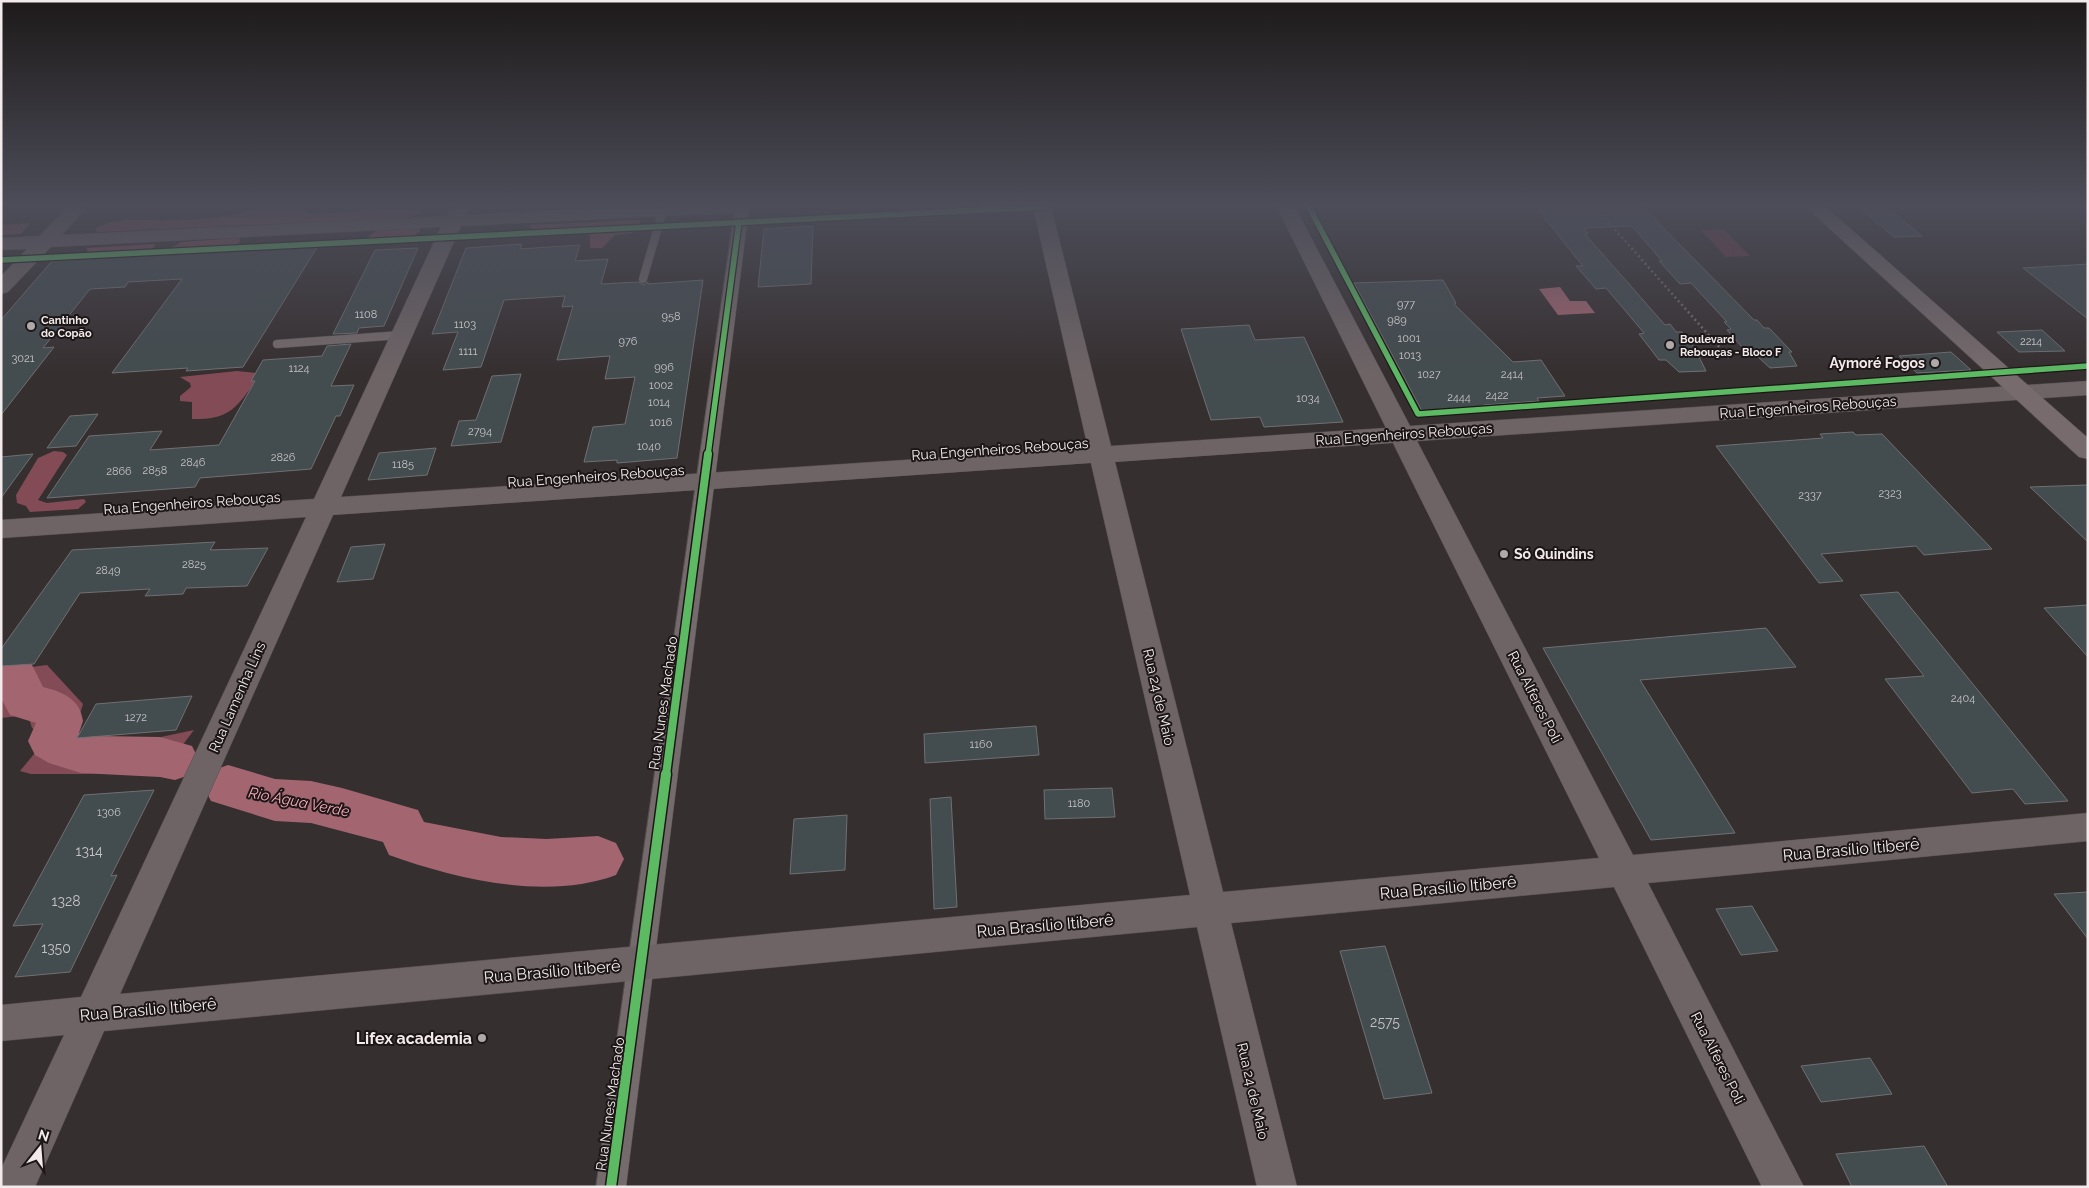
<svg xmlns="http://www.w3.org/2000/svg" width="2089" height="1188" font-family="Raleway,sans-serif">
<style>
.green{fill:#6c3944}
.forest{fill:#834b56}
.water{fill:#a36671}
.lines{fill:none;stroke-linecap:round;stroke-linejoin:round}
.river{fill:#a36671;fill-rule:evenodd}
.building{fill:#434c4f;stroke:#707071}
.lane-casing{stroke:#534e4f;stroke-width:9}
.street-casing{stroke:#534e4f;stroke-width:1}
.secondary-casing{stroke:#534e4f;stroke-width:1}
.primary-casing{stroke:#534e4f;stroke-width:1}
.path{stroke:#756c6e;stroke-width:2.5;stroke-dasharray:2 3;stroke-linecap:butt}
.lane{stroke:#756b6c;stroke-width:8}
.street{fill:#756b6c;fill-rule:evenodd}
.secondary{fill:#6e6466;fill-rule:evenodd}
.primary{fill:#776b6d;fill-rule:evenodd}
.cycleway-far2-casing{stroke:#1c1617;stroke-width:8}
.cycleway-far1-casing{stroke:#1c1617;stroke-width:11}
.cycleway-casing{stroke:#1c1617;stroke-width:13}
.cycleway-far2{stroke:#5cba63;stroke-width:5.5}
.cycleway-far1{stroke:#5cba63;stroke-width:8}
.cycleway{stroke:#5cba63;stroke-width:10}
.poi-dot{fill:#b0a9aa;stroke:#1c1617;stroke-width:2}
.labels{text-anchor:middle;stroke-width:4;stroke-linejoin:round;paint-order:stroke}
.number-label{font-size:11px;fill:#c6c2c4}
.far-poi-label{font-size:11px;font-weight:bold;fill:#f2eaeb;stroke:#1c1617;text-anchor:start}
.poi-label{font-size:14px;font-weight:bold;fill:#f2eaeb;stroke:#1c1617;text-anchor:end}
.street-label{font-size:14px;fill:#f2eaeb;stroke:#1c1617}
.near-number-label{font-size:14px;fill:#c6c2c4}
.water-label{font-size:15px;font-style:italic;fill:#f9abb8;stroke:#1c1617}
.near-street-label{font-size:16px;fill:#f2eaeb;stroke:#1c1617}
.near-poi-label{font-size:16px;font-weight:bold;fill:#f2eaeb;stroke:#1c1617;text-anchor:end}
</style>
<rect width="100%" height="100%" fill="#362f30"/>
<path class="green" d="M1723 229 1750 256 1726 257 1701 230Z"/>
<path class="forest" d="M259 207H305L302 212C341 217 385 204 421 211L419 214 407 218 97 232 96 228C113 218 138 219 157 220 179 221 241 218 259 207Z
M641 220 638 229 632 233 615 235 602 248H590V235C573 231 540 243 529 225Z
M30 223 21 234 1 235V225Z
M416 227 420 228V231L408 240 366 244C367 225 402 228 416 227Z
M239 238 240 242 230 250 174 253H169L168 250 181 242Z
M154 244 155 246 147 253 106 259 89 257 87 248Z
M237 371 256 373C255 384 250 389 244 397 228 417 216 419 192 419V402L180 401V396L191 387 190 383 180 377Z
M54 451 63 452 67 455 38 500 47 503 84 499 86 502 78 509 30 512 26 506 17 503 16 495 38 458Z
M47 665 83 704 72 739 82 744 141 750 161 737 194 730 163 771 83 774H31L20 771 39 748 40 733 32 728 28 715 1 718V671Z"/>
<path class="water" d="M1560 287 1570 301H1586L1595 313 1558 315 1539 289Z"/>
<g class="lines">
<path class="river" d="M15 657 31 663 43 687C63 692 80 699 83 721L79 733 97 736 160 737 192 746 199 760 192 774 175 780 160 777 81 773 49 763 35 755 28 741 36 723 10 715 1 698V662Z
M228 765 275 779 311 781 342 788 418 810 424 822 501 837 547 839 598 836 616 843 624 859 616 875C547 901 456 879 389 855L383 842 311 823 275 821 211 801 203 786 211 771Z"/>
</g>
<path class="building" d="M1538 207H1643L1754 320H1757L1764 328H1769L1792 352H1789L1797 366 1770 368 1756 355 1750 356 1727 330 1731 329 1724 322H1727L1691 283 1680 284 1659 261H1662L1632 226 1584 228 1588 234H1585L1665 325 1670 324 1676 332H1682L1702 357H1699L1706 371 1679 372 1666 360H1659L1639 334 1644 333 1606 288 1596 289 1576 266H1583L1538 210H1540Z
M1858 207H1887L1922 236 1894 237Z
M813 226 811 284 758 287 764 229Z
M522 244 520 249 580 245 575 261 608 259 601 284 638 282 644 285 648 282V284L703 280 677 458 617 463V460L584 462 593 427 625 424 635 377 605 379 610 356 557 360 573 306 562 307 565 296 504 300 481 367 443 370 458 332 432 334 466 248Z
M318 246 243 367 186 371 188 368 112 373 182 279 128 282 125 287 90 289 43 348 54 347 1 415V320L52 261Z
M418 248 384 326 359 328 357 333 333 334 375 250Z
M2088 264V319L2023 268 2073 265Z
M1443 280 1456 303 1454 304 1513 362 1541 360 1565 396 1537 398 1539 401 1484 405 1485 408 1423 413 1354 283Z
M1249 325 1255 340 1304 337 1343 422 1264 427 1260 417 1211 420 1181 329Z
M2042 330 2065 351 2019 352 1997 332Z
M351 344 331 386 354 385 340 416H336L311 469 200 478 195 487 47 498 89 436 162 431 150 450 219 445 255 381H251L263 360 322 356 327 346Z
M1951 352 1971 370 1917 373 1899 356Z
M521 374 501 442 451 446 459 421 476 420 492 376Z
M98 414 76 446 47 448 70 416Z
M1853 432 1856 435 1882 434 1992 549 1924 555 1916 546 1821 554 1843 581 1819 583 1716 446 1823 438 1820 434Z
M436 448 427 475 368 480 379 453Z
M33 454 1 498V457Z
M2088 485V542L2030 487Z
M215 542 210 550 268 548 247 586 186 588 183 594 145 596 150 589 80 593 34 664 1 666V649L72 550Z
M385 544 373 579 337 582 351 547Z
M1898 592 2068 801 2025 804 2013 789 1972 793 1885 679 1924 676 1860 595Z
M2088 605V657L2044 608Z
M1766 628 1796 667 1640 680 1735 833 1651 840 1543 648Z
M192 696 176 730 77 738 96 704Z
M1036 726 1039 755 925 763 924 734Z
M1112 788 1115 817 1045 819 1044 790Z
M154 790 111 876 117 875 70 972 15 977 43 924 13 926 84 795Z
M951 797 957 907 934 909 930 799Z
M847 815 845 870 790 874 794 819Z
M2088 892V939L2054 894Z
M1752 906 1778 951 1741 955 1716 909Z
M1385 946 1432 1093 1384 1099 1340 951Z
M1870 1058 1892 1094 1821 1102 1801 1066Z
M1924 1146 1948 1187H1852L1836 1154Z"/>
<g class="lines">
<defs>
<path id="lane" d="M643 279 663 210
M277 344 401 335"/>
<path id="street" d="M735 207H749L626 1187H596Z"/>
<path id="secondary" d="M68 207H87L62 235 447 216 451 207H469L466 215 623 207H738L736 211 729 213 461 226 341 497 1088 448 1033 207H1051L1111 446 1386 428 1277 207H1295L1410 426 2088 381V395L1417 441 1633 855 2088 813V841L1648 883 1804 1187H1762L1614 887 1231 923 1297 1187H1257L1197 927 104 1031 35 1187H1V1169L64 1035 1 1041V1005L81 997 306 517 1 538V520L314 499 441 227 51 247 8 292 1 294V276L27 249 1 250V238L39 236ZM1393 443 1599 858 1223 892 1115 462ZM1091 463 1190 895 120 994 333 515Z"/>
<path id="primary" d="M1806 207H1826L2088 438V459L2079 457Z"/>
</defs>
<use href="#lane" class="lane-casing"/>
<use href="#street" class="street-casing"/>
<use href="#secondary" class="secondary-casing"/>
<use href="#primary" class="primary-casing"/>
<path class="path" d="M1595 207 1730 359"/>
<use href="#lane" class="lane"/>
<use href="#street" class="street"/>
<use href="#secondary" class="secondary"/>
<use href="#primary" class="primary"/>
<defs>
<path id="cycleway-far2" d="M1309 207 1418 414 2088 366
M1 260 1044 207
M708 455 739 222"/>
<path id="cycleway-far1" d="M666 775 708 454"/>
<path id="cycleway" d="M611 1187 666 774"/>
</defs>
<use href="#cycleway-far2" class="cycleway-far2-casing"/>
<use href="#cycleway-far1" class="cycleway-far1-casing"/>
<use href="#cycleway" class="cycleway-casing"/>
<use href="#cycleway-far2" class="cycleway-far2"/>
<use href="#cycleway-far1" class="cycleway-far1"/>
<use href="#cycleway" class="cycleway"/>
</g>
<linearGradient id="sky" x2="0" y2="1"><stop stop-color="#1e1a1a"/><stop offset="0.55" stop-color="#4c4d59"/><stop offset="1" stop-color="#4c4d59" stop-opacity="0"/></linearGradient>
<rect width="2089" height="373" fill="url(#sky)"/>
<g class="poi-dot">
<circle cx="31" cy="326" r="5"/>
<circle cx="1670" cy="345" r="5"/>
<circle cx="1935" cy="363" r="5"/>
<circle cx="1504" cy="554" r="5"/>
<circle cx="482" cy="1038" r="5"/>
</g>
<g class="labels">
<g class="number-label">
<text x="1406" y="308">977</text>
<text x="366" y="318">1108</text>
<text x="671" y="320">958</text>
<text x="1397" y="324">989</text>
<text x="465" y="328">1103</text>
<text x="1409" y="342">1001</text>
<text x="628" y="345">976</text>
<text x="2031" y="345">2214</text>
<text x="468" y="355">1111</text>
<text x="1410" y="359">1013</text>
<text x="23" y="362">3021</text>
<text x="664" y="371">996</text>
<text x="299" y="372">1124</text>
<text x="1429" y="378">1027</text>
<text x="1512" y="378">2414</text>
<text x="661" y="389">1002</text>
<text x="1497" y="399">2422</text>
<text x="1459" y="401">2444</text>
<text x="1308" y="402">1034</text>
<text x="659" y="406">1014</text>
<text x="661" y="426">1016</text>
<text x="480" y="435">2794</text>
<text x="649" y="450">1040</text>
<text x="283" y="461">2826</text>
<text x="193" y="466">2846</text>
<text x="403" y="468">1185</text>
<text x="155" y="474">2858</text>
<text x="119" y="475">2866</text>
<text x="1890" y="497">2323</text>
<text x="1810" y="499">2337</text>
<text x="194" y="568">2825</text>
<text x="108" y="574">2849</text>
<text x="1963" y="702">2404</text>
<text x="136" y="721">1272</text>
<text x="981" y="748">1160</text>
<text x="1079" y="807">1180</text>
<text x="109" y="816">1306</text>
</g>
<g class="far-poi-label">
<text x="41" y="324">Cantinho<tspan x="41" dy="13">do Copão</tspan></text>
<text x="1680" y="343">Boulevard<tspan x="1680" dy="13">Rebouças - Bloco F</tspan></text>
</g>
<g class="poi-label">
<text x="1925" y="368">Aymoré Fogos</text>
<text x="1514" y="559" text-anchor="start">Só Quindins</text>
</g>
<g class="street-label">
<text transform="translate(1808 407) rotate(-4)" y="5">Rua Engenheiros Rebouças</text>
<text transform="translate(1404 434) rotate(-4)" y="5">Rua Engenheiros Rebouças</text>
<text transform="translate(1000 449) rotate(-4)" y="5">Rua Engenheiros Rebouças</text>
<text transform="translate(596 476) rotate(-4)" y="5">Rua Engenheiros Rebouças</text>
<text transform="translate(192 503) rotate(-4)" y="5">Rua Engenheiros Rebouças</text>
<text transform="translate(237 697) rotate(-66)" y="5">Rua Lamenha Lins</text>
<text transform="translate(1159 697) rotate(77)" y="5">Rua 24 de Maio</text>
<text transform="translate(1535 697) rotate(63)" y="5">Rua Alferes Poli</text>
<text transform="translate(663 703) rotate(-82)" y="5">Rua Nunes Machado</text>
<text transform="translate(1718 1058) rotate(63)" y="5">Rua Alferes Poli</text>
<text transform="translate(1253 1091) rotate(77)" y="5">Rua 24 de Maio</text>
<text transform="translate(610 1104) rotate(-82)" y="5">Rua Nunes Machado</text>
</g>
<g class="near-number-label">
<text x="89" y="856">1314</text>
<text x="66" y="906">1328</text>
<text x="56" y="953">1350</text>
<text x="1385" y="1027">2575</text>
</g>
<g class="water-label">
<text transform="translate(299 802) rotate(11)" y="5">Rio Água Verde</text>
</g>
<g class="near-street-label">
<text transform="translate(1851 849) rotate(-5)" y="6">Rua Brasílio Itiberê</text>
<text transform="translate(1448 887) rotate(-5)" y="6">Rua Brasílio Itiberê</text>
<text transform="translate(1045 925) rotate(-5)" y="6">Rua Brasílio Itiberê</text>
<text transform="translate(552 971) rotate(-5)" y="6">Rua Brasílio Itiberê</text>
<text transform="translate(148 1009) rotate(-5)" y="6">Rua Brasílio Itiberê</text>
</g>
<g class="near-poi-label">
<text x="472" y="1044">Lifex academia</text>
</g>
</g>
<rect width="2089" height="1188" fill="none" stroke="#f2eaeb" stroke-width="5"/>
<g transform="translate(40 1148) rotate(17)" stroke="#1c1617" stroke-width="4" paint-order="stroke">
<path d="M0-4L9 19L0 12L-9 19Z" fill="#f2eaeb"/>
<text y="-8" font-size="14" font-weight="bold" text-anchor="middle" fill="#f2eaeb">N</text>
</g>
</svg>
